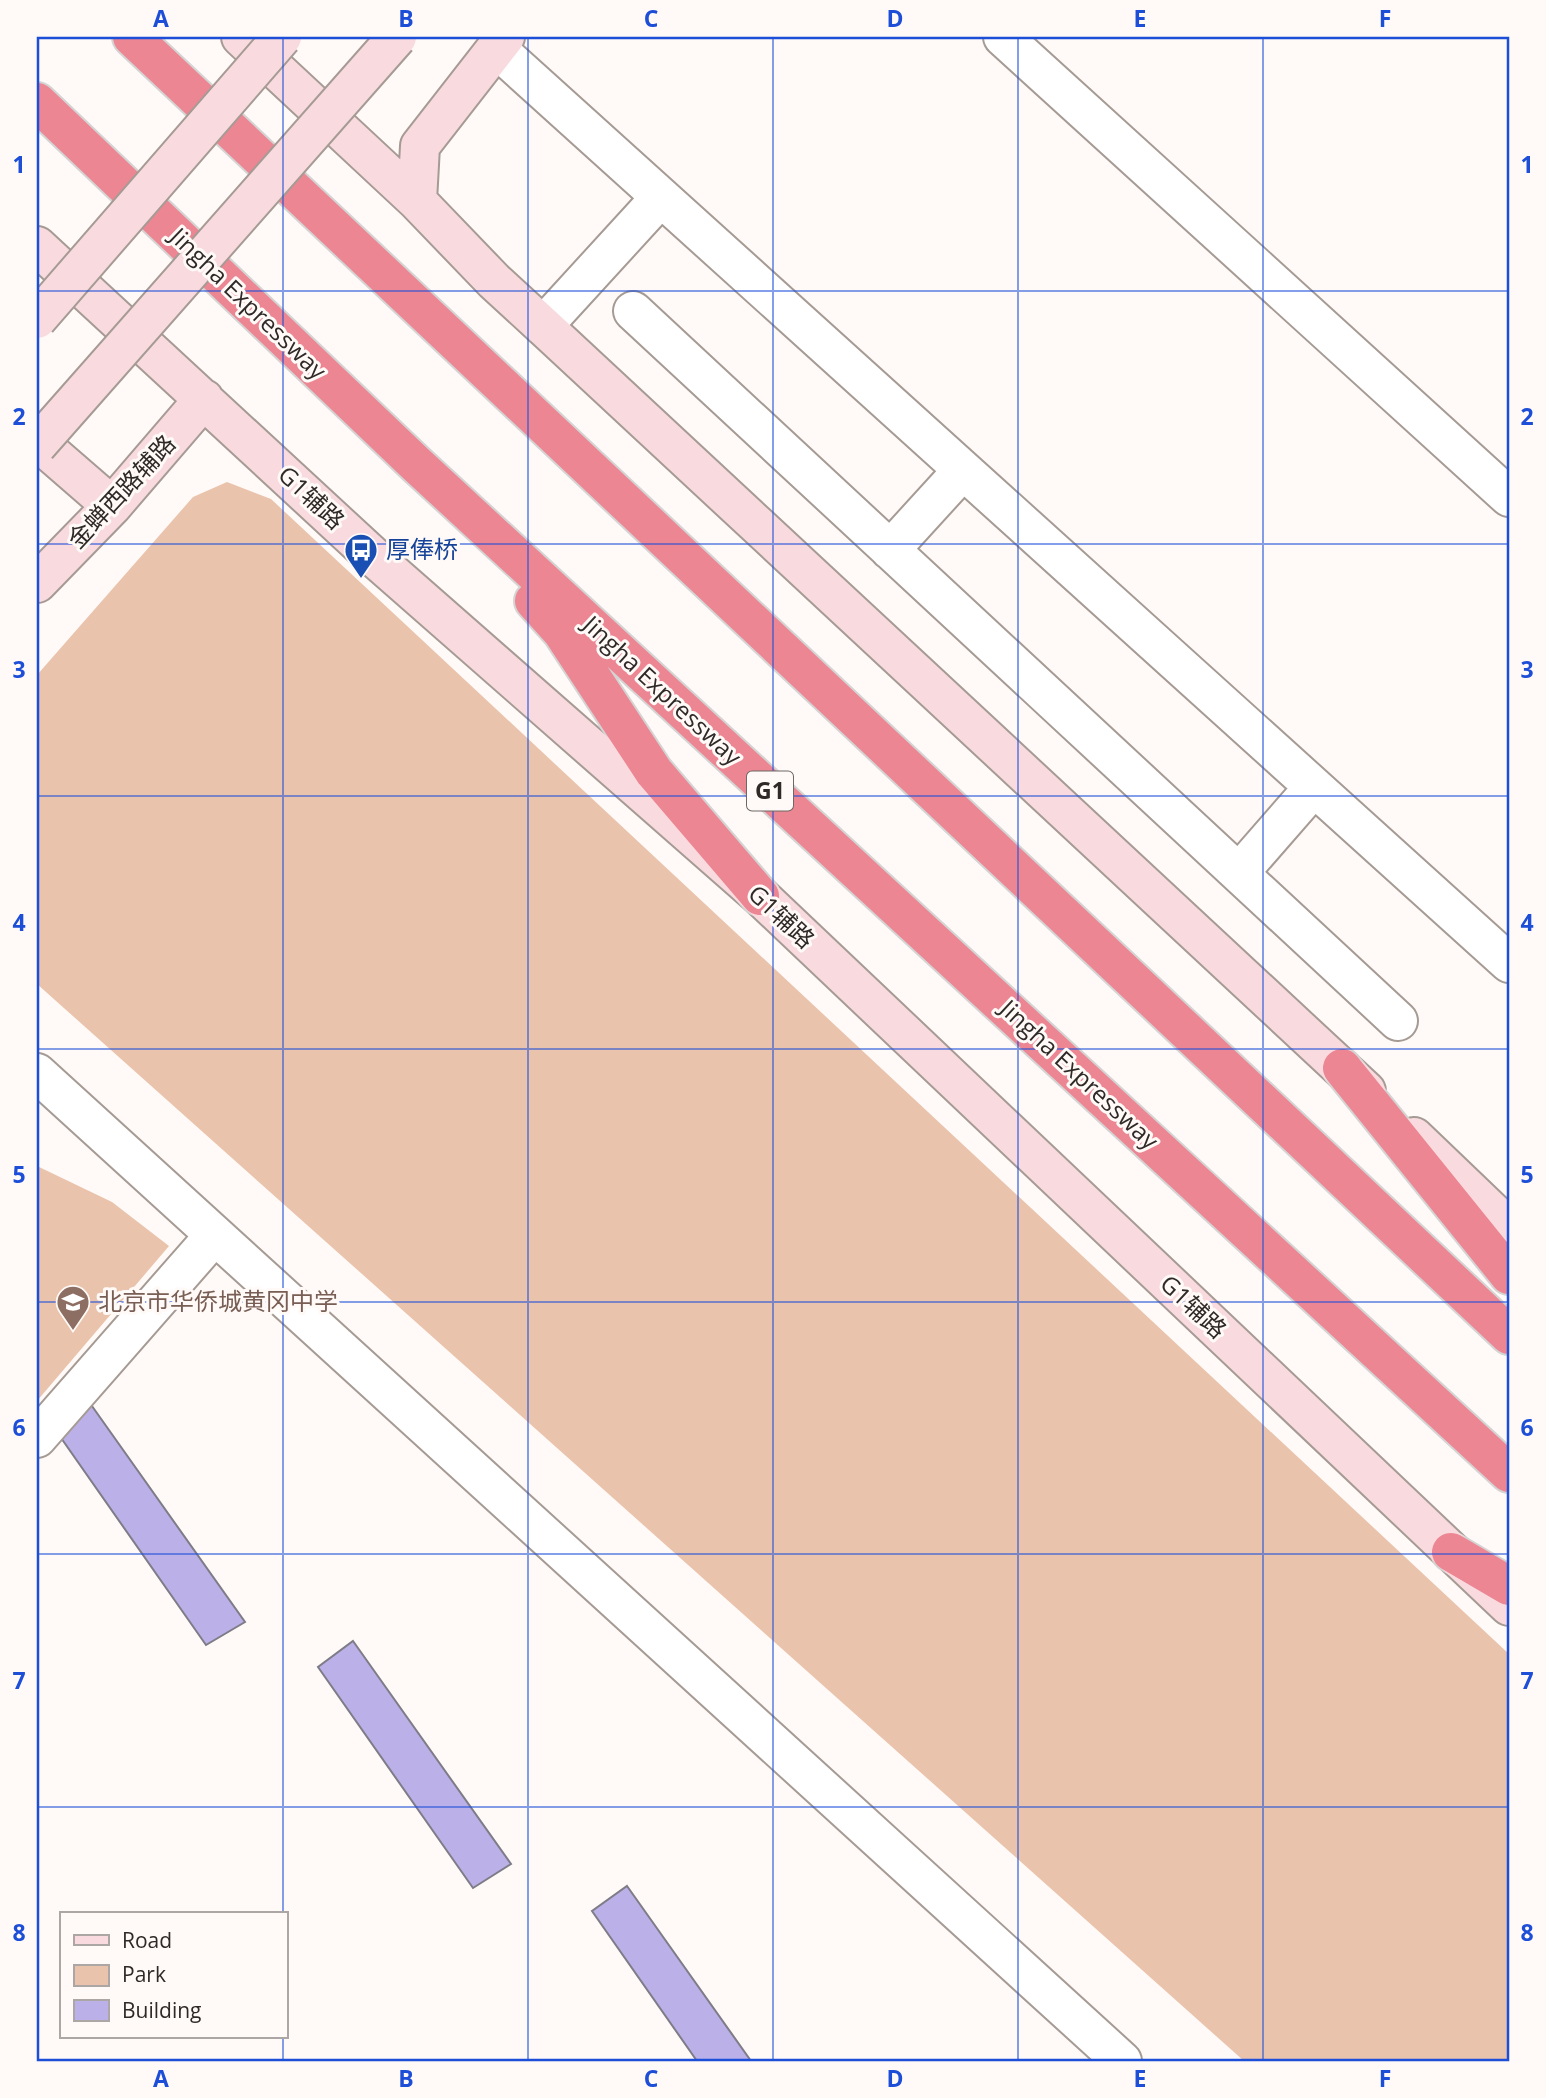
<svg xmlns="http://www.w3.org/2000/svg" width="1546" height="2098" font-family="'Open Sans','Noto Sans SC',sans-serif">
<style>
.green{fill:#eac3ac}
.building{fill:#bcb0e8;stroke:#7e7c87;stroke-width:2}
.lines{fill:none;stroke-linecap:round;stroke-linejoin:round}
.street-casing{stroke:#a69b94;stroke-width:42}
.secondary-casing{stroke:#a69b94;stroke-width:42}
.highway-casing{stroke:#d5d4d4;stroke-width:42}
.street{stroke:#fff;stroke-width:38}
.secondary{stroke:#f9dbdf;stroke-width:38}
.highway{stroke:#ec8693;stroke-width:38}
.secondary-bridge-casing{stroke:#a69b94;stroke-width:42;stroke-linecap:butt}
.secondary-bridge{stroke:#f9dbdf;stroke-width:38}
.grid{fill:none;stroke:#1d4ed8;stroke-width:2;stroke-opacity:0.55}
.labels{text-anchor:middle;stroke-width:6;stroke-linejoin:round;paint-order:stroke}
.shield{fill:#fffaf7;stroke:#6d6865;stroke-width:2}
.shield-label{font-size:23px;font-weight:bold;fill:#2f2a27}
.street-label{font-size:24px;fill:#2f2a27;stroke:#fffaf7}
.transit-label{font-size:24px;fill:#164399;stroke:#fffaf7;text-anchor:start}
.education-label{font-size:24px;fill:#785e54;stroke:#fffaf7;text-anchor:start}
.neatline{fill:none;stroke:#1d4ed8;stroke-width:2.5}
.grid-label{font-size:23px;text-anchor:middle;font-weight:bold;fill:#1d4ed8}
</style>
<rect width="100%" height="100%" fill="#fffaf7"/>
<path class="green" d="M227 482 271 499 1509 1654V2061H1244L37 984V675L193 497Z
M37 1166 112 1202 169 1246 37 1401Z"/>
<path class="building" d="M87 1399 245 1622 206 1645 52 1425Z
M353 1641 511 1864 473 1888 318 1667Z
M627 1886 751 2061H697L592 1911Z"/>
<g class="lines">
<defs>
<path id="street" d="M1003 37 1509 497
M496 48 1509 963
M633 311 1398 1021
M543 326 661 197
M890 550 963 470
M1239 873 1314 787
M37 1073 1122 2061
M37 1438 214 1236"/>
<path id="secondary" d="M241 37 417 201 494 281 543 326 1366 1091
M417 201 420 146 505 37
M37 246 377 560 760 896 1509 1606
M37 441 112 506
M37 583 112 506 204 399
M1414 1137 1509 1228"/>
<path id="highway" d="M132 37 1509 1335
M37 102 416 464 1509 1473
M534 601 562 632 654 772 760 896
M1342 1068 1509 1275
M1451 1552 1509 1586"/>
</defs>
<use href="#street" class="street-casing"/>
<use href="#secondary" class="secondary-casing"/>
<use href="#highway" class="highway-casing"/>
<use href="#street" class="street"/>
<use href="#secondary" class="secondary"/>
<use href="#highway" class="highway"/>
<defs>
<path id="secondary-bridge" d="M37 319 282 37
M37 445 397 37"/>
</defs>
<use href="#secondary-bridge" class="secondary-bridge-casing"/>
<use href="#secondary-bridge" class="secondary-bridge"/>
</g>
<path class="grid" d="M283 37V1914M528 37V2061M773 37V2061M1018 37V2061M1263 37V2061M37 291H1509M37 544H1509M37 796H1509M37 1049H1509M37 1302H1509M37 1554H1509M37 1807H1509M283 2037V2061"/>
<defs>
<symbol id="bus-pin" viewBox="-11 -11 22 30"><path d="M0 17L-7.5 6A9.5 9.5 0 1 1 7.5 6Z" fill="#1a4fb4" stroke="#fffaf7"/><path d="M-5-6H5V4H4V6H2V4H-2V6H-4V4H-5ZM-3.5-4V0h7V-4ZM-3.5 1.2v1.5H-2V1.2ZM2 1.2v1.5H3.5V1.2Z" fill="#fff"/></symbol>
<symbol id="school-pin" viewBox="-11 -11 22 30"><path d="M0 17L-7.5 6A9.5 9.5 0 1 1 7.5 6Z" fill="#8d6e63" stroke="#fffaf7"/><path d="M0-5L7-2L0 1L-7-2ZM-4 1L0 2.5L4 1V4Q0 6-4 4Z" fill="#fff"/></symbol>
</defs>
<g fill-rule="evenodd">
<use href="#bus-pin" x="342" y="531" width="38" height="52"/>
<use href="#school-pin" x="54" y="1283" width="38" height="52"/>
</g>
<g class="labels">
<rect class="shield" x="747" y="771.5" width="46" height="39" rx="5"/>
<g class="shield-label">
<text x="770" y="799">G1</text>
</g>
<g class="street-label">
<text transform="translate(248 304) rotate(44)" y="8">Jingha Expressway</text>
<text transform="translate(122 492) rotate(-47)" y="8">金蝉西路辅路</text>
<text transform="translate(311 498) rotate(43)" y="8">G1辅路</text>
<text transform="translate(662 691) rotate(43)" y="8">Jingha Expressway</text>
<text transform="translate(781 917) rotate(43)" y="8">G1辅路</text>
<text transform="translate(1079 1075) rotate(43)" y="8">Jingha Expressway</text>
<text transform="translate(1193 1307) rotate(43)" y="8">G1辅路</text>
</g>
<g class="transit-label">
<text x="386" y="558">厚俸桥</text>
</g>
<g class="education-label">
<text x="98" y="1310">北京市华侨城黄冈中学</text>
</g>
</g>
<rect width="1546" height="2098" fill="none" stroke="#fffaf7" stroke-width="77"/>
<rect x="60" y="1912" width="228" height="126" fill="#fffaf7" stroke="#aca7a4" stroke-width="2"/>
<rect x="74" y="1935" width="35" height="10" fill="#f9dbdf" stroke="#aca7a4" stroke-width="2"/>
<text x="122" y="1948" font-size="21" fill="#2f2a27">Road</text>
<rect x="74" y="1965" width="35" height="21" fill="#eac3ac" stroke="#aca7a4" stroke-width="2"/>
<text x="122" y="1982" font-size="21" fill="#2f2a27">Park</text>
<rect x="74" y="2000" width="35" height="21" fill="#bcb0e8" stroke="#aca7a4" stroke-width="2"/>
<text x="122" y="2018" font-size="21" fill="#2f2a27">Building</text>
<rect x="38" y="38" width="1470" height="2022" class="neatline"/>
<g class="grid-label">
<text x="161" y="27">A</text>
<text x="406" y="27">B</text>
<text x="651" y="27">C</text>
<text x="895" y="27">D</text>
<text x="1140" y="27">E</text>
<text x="1385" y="27">F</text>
<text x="19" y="173">1</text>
<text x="1527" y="173">1</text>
<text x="19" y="425">2</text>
<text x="1527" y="425">2</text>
<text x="19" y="678">3</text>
<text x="1527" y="678">3</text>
<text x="19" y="931">4</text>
<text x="1527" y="931">4</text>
<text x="19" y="1183">5</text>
<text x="1527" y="1183">5</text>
<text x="19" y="1436">6</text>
<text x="1527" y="1436">6</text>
<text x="19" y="1689">7</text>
<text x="1527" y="1689">7</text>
<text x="19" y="1941">8</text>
<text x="1527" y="1941">8</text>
<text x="161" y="2087">A</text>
<text x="406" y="2087">B</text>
<text x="651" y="2087">C</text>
<text x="895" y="2087">D</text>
<text x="1140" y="2087">E</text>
<text x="1385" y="2087">F</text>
</g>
</svg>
